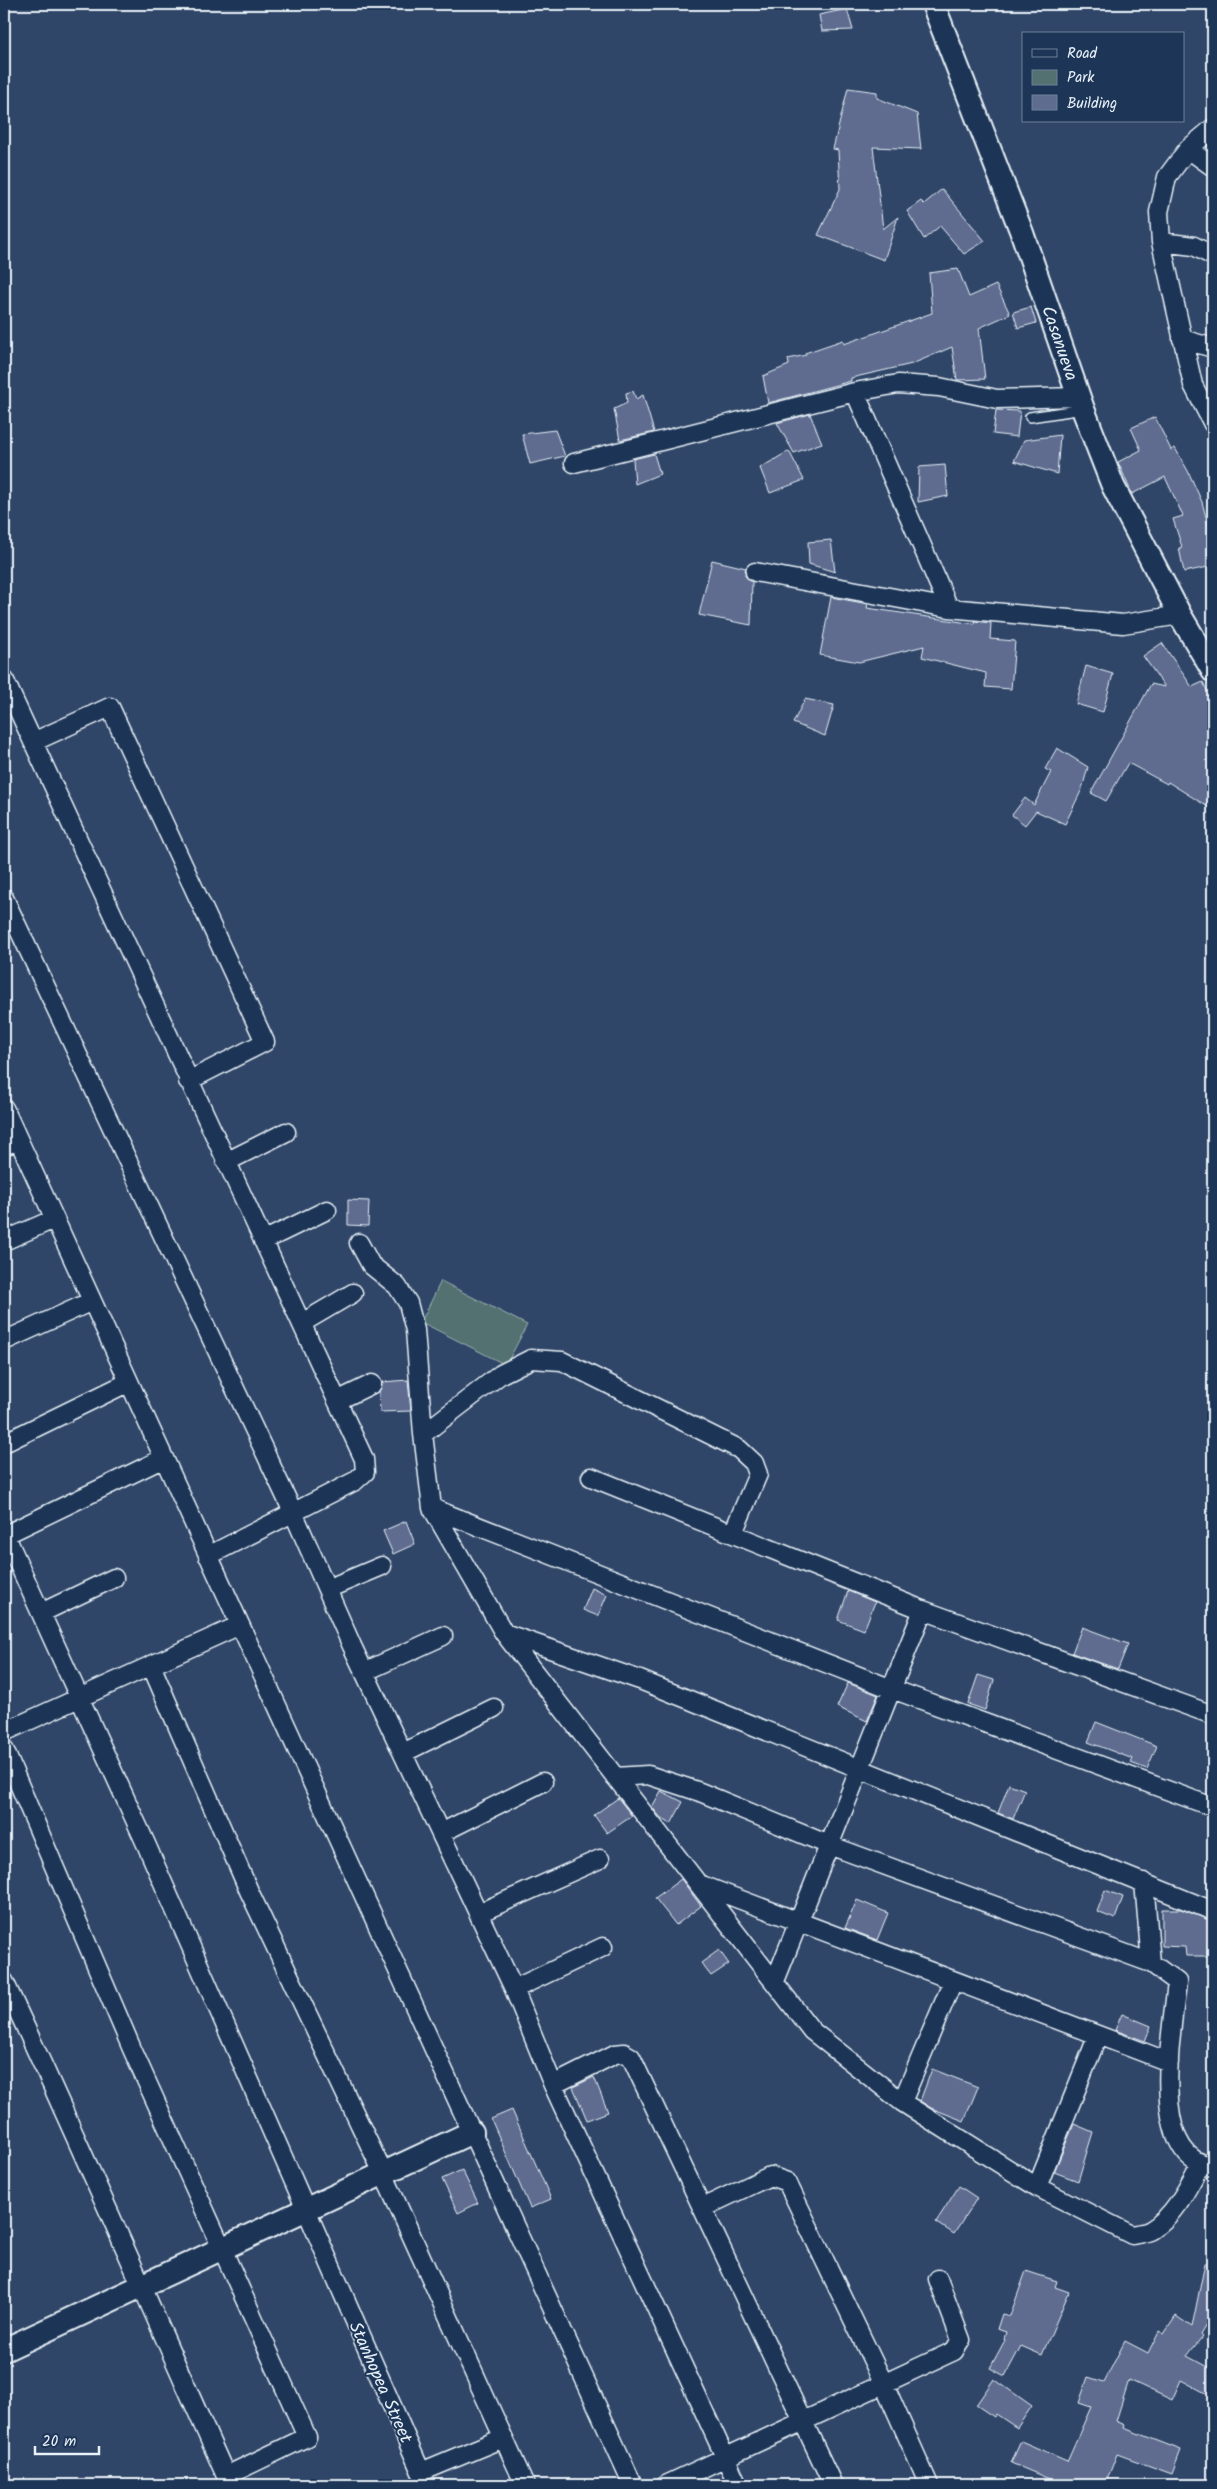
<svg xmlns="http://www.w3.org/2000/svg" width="1217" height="2489" font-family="Kalam,sans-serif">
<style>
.green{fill:#537170;stroke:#9eb1b4}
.building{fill:#5e6c90;stroke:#e8f1f8}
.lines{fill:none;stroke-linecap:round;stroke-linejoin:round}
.service-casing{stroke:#e8f1f8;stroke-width:12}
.minor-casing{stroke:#e8f1f8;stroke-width:21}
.tertiary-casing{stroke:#e8f1f8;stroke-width:26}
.service{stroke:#1d3557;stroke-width:9}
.minor{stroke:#1d3557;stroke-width:18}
.tertiary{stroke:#1d3557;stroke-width:22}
.labels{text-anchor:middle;stroke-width:4;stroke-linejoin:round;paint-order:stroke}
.street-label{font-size:18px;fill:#e8f1f8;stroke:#1d3557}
</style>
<rect width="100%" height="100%" fill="#304668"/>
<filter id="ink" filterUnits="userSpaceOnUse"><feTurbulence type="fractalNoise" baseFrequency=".02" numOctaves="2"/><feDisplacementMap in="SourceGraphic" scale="10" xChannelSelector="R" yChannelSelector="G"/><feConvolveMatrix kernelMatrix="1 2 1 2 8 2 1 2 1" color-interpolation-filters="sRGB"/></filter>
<g filter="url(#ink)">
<path class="green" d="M441 1281 527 1325 506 1365 421 1322Z"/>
<path class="building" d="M847 9 853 30 822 31 819 15Z
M848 88 877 92V98L917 114 921 149 873 147 883 229 898 217 884 260 818 235 840 189 838 150 833 149Z
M942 189 985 241 964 254 940 226 924 239 907 211 921 201 924 204Z
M958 269 969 297 996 285 1010 314 979 328 985 379 957 380 952 347 912 364 851 378V381L768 403 763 376 789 365 788 359 806 355 805 353 843 340 844 344 932 313 929 273Z
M1031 307 1036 323 1018 328 1013 312Z
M633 391 636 399 643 395 654 432 620 440 614 409 627 403 626 393Z
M996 410 1020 411 1017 437 993 434Z
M810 414 822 443 794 453 777 423Z
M1155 417 1171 450 1175 448 1188 471 1202 502 1213 543V566L1184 572 1179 548 1182 547 1173 519 1183 516 1165 477 1132 494 1118 462 1141 450 1131 428Z
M555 430 565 456 530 464 522 434Z
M1060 435 1057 474 1014 461 1024 440Z
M789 451 804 480 770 493 760 468Z
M654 454 660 474 635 484 633 459Z
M945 465 948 496 918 502 919 467Z
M831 540 835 572 809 564 808 542Z
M712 560 746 568 745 576 752 582 751 625 699 615Z
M831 597 868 604 867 608 975 624V621L991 623 990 639 1015 641 1011 689 985 687 986 673 922 657 924 646 859 662 820 655Z
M1162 643 1192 687 1203 682 1213 703V810L1168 782 1167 784 1128 763 1106 801 1091 793 1151 684 1165 687 1143 656Z
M1086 666 1113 674 1103 712 1076 704Z
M805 699 834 705 825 736 793 723Z
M1057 748 1088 767 1082 789 1065 824 1036 811 1025 825 1012 815 1025 798 1034 805 1051 772 1045 769Z
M348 1200 369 1201 368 1226 348 1225Z
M408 1380 411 1411 380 1412 379 1392 382 1382Z
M406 1521 415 1544 393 1554 383 1531Z
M592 1588 607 1595 598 1616 583 1610Z
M848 1591 875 1602 864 1630 838 1620Z
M1082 1627 1128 1644 1118 1669 1072 1653Z
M978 1675 994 1680 985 1710 968 1704Z
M848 1683 878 1695 867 1721 837 1707Z
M1096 1722 1157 1746 1147 1769 1131 1763 1133 1759 1088 1742Z
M1009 1784 1025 1790 1013 1819 998 1813Z
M661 1791 683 1802 671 1824 661 1818 652 1807Z
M618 1798 632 1816 607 1833 594 1815Z
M681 1879 701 1906 676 1925 655 1898Z
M1105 1890 1123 1897 1115 1919 1097 1912Z
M857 1900 888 1913 877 1940 845 1928Z
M1162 1909H1181L1213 1921V1956H1186L1185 1947 1162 1946Z
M719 1950 729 1964 711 1976 701 1963Z
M1122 2014 1151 2026 1145 2041 1115 2030Z
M932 2069 978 2087 964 2121 931 2108 920 2101Z
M594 2077 608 2112 587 2120 573 2087Z
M512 2110 551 2199 530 2208 491 2119Z
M1074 2124 1093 2132 1078 2181 1054 2172Z
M462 2170 478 2203 458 2213 442 2179Z
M959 2186 977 2198 954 2234 936 2222Z
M1205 2263H1213V2313L1200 2335 1202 2337 1187 2356 1213 2370V2397L1181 2380 1172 2400 1129 2380 1116 2421 1125 2425 1124 2428 1181 2450 1172 2474 1117 2454 1105 2485H1052L1054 2481 1011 2463 1021 2441 1067 2461 1091 2407 1079 2403 1088 2377 1104 2382 1125 2341 1148 2353 1159 2331 1164 2334 1176 2316 1192 2327Z
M1026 2271 1057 2281 1055 2287 1069 2292 1042 2355 1021 2346 1005 2376 990 2368 1005 2340 1004 2339 1006 2332 997 2329 1002 2314 1010 2316Z
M994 2379 1032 2406 1017 2428 996 2414 994 2417 976 2405Z"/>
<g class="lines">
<defs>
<path id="service" d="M1030 417 1083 409"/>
<path id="minor" d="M1213 128 1188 149 1167 177 1159 212 1161 242 1193 385 1213 424
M1188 149 1213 167
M1161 242 1194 246 1213 256
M1182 339 1213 348
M855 392 949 608
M574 463 855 392 898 384 939 387 997 399 1079 397
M755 572 949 608 1123 624 1180 615
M4 679 364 1459 365 1472 355 1481 208 1556
M33 742 110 707 265 1042 188 1081
M4 898 293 1512 352 1646 514 1989 553 2085 738 2485
M4 1108 633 2485
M4 1146 18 1139
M226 1162 286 1132
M4 1241 54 1219
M263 1241 327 1210
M359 1243 371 1265 397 1286 408 1303 415 1330 423 1434
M302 1323 353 1293
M4 1341 92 1301
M337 1401 372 1384
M4 1443 129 1382
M591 1477 923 1610 1213 1715
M432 1508 892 1689 1213 1807
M4 1532 146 1844 421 2472 503 2438
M733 1533 758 1474 754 1463 739 1449 562 1361 531 1359 501 1374 423 1434 432 1508 504 1633 812 2031 902 2102 1037 2187 1132 2235C1138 2234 1146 2233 1151 2230 1174 2216 1188 2188 1200 2165
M7 1534 164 1458
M327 1589 382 1566
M41 1613 114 1578
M504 1633 640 1680 1213 1911
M151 1665 249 1891 383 2173 525 2485
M364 1672 443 1636
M4 1732 240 1625
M4 1749 132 2049 307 2437 226 2476C152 2311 81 2145 4 1981
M403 1753 494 1708
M615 1777 648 1775 700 1792 829 1845 1151 1963
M441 1833 543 1782
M1144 1882 1151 1963 1177 1982C1173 2026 1146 2160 1213 2166
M699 1884 1169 2062
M479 1913 600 1859
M775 1981 923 1610
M514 1989 603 1947
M553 2085 615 2054 624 2053 631 2057 833 2485
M902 2102 953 1981
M1037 2187 1098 2035
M702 2208 770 2176 787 2182 884 2384 929 2485
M666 2485 954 2351 961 2340 938 2279"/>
<path id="tertiary" d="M933 4 1022 233 1083 409 1113 486 1180 615 1213 671
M4 2350 472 2132"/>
</defs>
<use href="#service" class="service-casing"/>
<use href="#minor" class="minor-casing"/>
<use href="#tertiary" class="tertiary-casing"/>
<use href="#service" class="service"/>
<use href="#minor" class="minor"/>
<use href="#tertiary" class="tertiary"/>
</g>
</g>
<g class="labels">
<g class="street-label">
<text transform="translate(1060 343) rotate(71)" y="6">Casanueva</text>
<text transform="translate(381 2382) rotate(66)" y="6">Stanhopea Street</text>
</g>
</g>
<rect width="1217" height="2489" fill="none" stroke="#1d3557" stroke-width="20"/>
<rect x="10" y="10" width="1197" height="2469" fill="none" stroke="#e8f1f8" stroke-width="2" filter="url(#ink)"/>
<rect x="1022" y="32" width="162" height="90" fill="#1d3557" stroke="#6e8097"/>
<rect x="1032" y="49" width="25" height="8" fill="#1d3557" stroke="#6e8097"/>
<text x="1067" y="58" font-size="15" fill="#e8f1f8">Road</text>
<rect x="1032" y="70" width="25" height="15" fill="#537170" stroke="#6e8097"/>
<text x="1067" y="82" font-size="15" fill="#e8f1f8">Park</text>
<rect x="1032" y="95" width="25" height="15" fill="#5e6c90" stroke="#6e8097"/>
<text x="1067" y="108" font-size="15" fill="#e8f1f8">Building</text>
<path d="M35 2446v8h64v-8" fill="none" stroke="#e8f1f8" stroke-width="2.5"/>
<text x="42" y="2446" font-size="15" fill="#e8f1f8" stroke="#1d3557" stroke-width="4" paint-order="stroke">20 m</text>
</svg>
